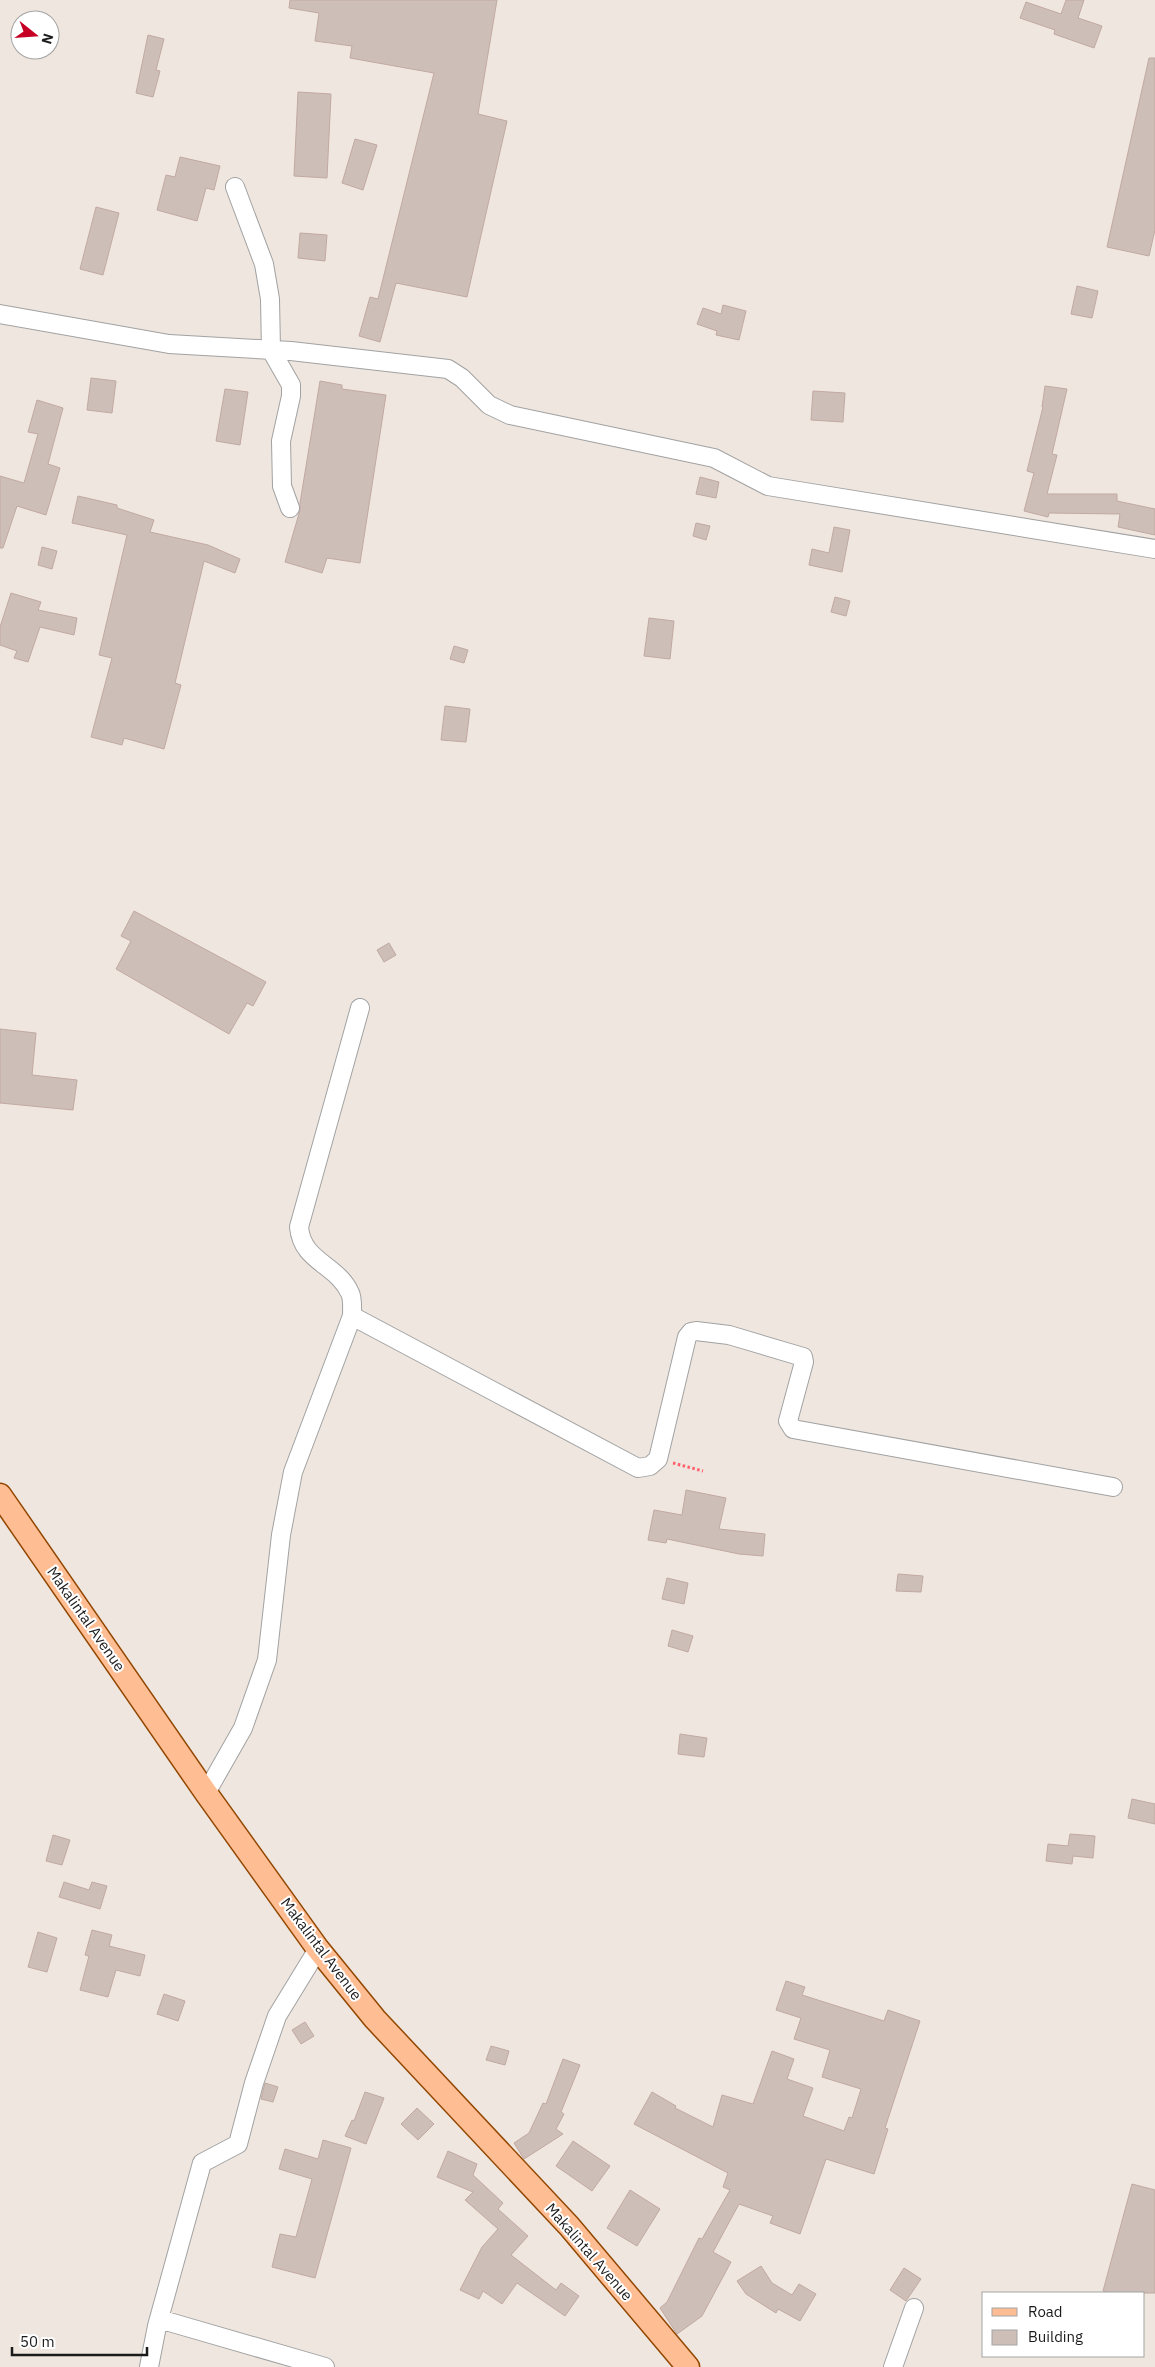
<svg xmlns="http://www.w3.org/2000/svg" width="1155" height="2367" font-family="'IBM Plex Sans',sans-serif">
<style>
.building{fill:#cebeb8;stroke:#c1a9a1}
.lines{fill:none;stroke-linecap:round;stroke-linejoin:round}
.minor-casing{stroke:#a2a2a2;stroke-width:20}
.major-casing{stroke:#924700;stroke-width:25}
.path{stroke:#ff5f6c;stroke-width:3;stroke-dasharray:2.5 2.5;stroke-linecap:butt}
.minor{stroke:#fff;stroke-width:18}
.major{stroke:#ffbd93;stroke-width:22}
.labels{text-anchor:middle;stroke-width:4;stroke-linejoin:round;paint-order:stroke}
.street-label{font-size:15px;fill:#1b1b1b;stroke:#fff}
</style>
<rect width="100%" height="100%" fill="#eee6df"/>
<path class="building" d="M290 0H497L478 114 507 121 467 297 396 283 380 342 359 336 370 297 378 299 434 73 350 58 352 46 315 41 319 13 289 8Z
M1066 0H1084L1078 18 1102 26 1094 48 1054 34 1055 30 1020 18 1026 2 1061 14Z
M148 35 164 39 156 70 160 71 153 97 136 93Z
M1149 58H1155V230L1149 256 1107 247Z
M298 92 331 94 327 178 294 176Z
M355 139 377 145 363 190 342 183Z
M180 157 220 166 214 190 206 188 197 221 157 210 166 175 175 177Z
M96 207 119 213 103 275 80 269Z
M300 233 327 235 325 261 298 258Z
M1077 286 1098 291 1092 318 1071 314Z
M723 305 746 311 739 340 716 335 717 331 697 324 703 308 721 314Z
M91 378 116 381 112 413 87 410Z
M320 381 342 385V389L386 395 360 563 327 558 322 573 285 562 300 510V503Z
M1045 386 1067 389 1052 454 1057 455 1047 494H1117V501L1155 509V535L1118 527 1120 514 1049 513 1048 517 1024 511 1034 473 1027 471 1043 407H1042Z
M225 389 248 392 240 445 216 441Z
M813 391 845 393 843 422 811 420Z
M37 400 63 408 48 464 60 468 46 515 17 506 3 548H0V476L24 483 38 434 28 432Z
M700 477 719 482 716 498 696 494Z
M78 496 117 505V508L154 520 150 532 208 545 240 559 235 573 204 561 175 683 181 685 164 749 124 738 122 745 91 737 112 658 99 655 127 535 72 523Z
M696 523 710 526 706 540 693 536Z
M834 527 850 530 842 572 809 565 812 549 829 553Z
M42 547 57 551 52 569 38 565Z
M11 593 41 602 38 610 77 618 74 635 40 627 28 662 14 658 17 651 0 645V627Z
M835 597 850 601 846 616 831 612Z
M649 618 674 621 670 659 644 656Z
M454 646 468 650 464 663 450 659Z
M445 706 470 709 466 742 441 740Z
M134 911 266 982 253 1006 247 1003 229 1034 116 969 131 941 121 936Z
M389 943 396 955 384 962 377 950Z
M0 1029 36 1033 32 1075 77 1080 73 1110 0 1103Z
M686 1490 726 1498 719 1529 765 1534 763 1556 739 1554 667 1539 666 1543 648 1540 654 1510 682 1515Z
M898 1574 923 1576 921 1592 896 1591Z
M667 1578 688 1583 684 1604 662 1599Z
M672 1630 693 1636 688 1652 668 1646Z
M680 1734 707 1738 704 1757 678 1754Z
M1132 1799 1155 1804V1824L1128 1818Z
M1070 1834 1095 1836 1093 1858 1073 1856 1072 1864 1046 1861 1048 1844 1068 1846Z
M53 1835 70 1840 62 1865 46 1861Z
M64 1882 89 1890 92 1882 107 1886 100 1909 59 1897Z
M92 1930 112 1935 109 1946 145 1955 140 1976 116 1970 108 1997 80 1990 89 1956 85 1955Z
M38 1932 57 1938 47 1972 28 1967Z
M786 1981 805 1987 802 1995 884 2021 888 2010 920 2021 885 2128 888 2129 874 2174 826 2159 800 2234 770 2223 773 2216 739 2204 713 2252 731 2262 702 2316 677 2334 660 2308 667 2302 699 2238 702 2239 730 2190 723 2187 728 2173 634 2124 652 2092 676 2106 675 2108 713 2127 722 2095 753 2104 772 2051 794 2059 787 2079 813 2088 803 2116 844 2131 849 2117 852 2118 861 2089 822 2077 830 2050 794 2039 801 2018 776 2010Z
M164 1994 185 2001 178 2021 157 2014Z
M305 2022 314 2036 301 2044 292 2030Z
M491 2046 509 2051 505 2065 486 2060Z
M563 2059 580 2065 561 2112 564 2114 556 2129 563 2134 524 2159 514 2143 529 2133 543 2103 546 2104Z
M265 2083 278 2087 273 2102 261 2099Z
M365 2092 384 2098 366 2144 345 2136 352 2120 354 2121Z
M417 2108 434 2124 418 2140 401 2124Z
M323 2140 351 2148 315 2278 272 2267 280 2234 296 2237 312 2179 279 2169 285 2149 318 2159Z
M573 2141 610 2166 592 2191 556 2166Z
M448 2151 477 2164 473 2175 503 2203 498 2209 528 2236 511 2255 556 2290 561 2283 579 2296 565 2316 517 2283 502 2304 483 2291 479 2299 460 2290 482 2247 498 2229 465 2200 473 2192 437 2177Z
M1132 2184 1155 2190V2293H1111L1103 2291Z
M630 2190 660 2209 637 2246 607 2228Z
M761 2266 772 2283 792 2295 799 2284 816 2294 800 2321 778 2309 776 2313 746 2294 737 2281Z
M904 2268 921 2279 906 2301 890 2290Z"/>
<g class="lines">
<defs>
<path id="minor" d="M235 187 264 264 270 299 271 350 291 385V396L281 441 282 486 290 508
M0 314 169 344 291 351 448 369 462 378 489 405 510 415 714 458 768 486 1155 549
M352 1316C352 1309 353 1299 350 1293 337 1264 302 1262 299 1227L360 1008
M206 1793 243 1728 267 1660 281 1535 293 1472 352 1316 638 1468 650 1466 658 1459 687 1337 691 1332 696 1331 729 1335 803 1357 804 1362 788 1421 793 1429 1113 1487
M159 2319 325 2367
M149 2367 157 2326 202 2163 238 2144 254 2083 277 2016 318 1949
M893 2367 914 2308"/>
<path id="major" d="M0 1495 206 1793 318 1949 375 2019 569 2226 688 2367"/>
</defs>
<use href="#minor" class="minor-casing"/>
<use href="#major" class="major-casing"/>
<path class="path" d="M673 1463 703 1471"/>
<use href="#minor" class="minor"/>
<use href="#major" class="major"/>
</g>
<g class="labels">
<g class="street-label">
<text transform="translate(86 1619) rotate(55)" y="5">Makalintal Avenue</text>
<text transform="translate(321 1949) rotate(53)" y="5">Makalintal Avenue</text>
<text transform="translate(589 2252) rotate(49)" y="5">Makalintal Avenue</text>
</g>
</g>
<rect x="982" y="2292" width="162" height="65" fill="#ffffff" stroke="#a4a4a4"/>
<rect x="992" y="2308" width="25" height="8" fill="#ffbd93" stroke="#a4a4a4"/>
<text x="1028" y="2317" font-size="15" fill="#1b1b1b">Road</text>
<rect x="992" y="2330" width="25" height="15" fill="#cebeb8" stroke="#a4a4a4"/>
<text x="1028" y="2342" font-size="15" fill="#1b1b1b">Building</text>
<g transform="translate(35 35) rotate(107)"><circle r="24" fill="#ffffff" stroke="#a4a4a4"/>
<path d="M0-4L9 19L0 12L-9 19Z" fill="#c60024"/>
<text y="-8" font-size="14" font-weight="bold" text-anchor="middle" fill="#1b1b1b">N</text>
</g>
<path d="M12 2347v8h135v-8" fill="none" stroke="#1b1b1b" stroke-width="2.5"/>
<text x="20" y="2347" font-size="15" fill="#1b1b1b" stroke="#ffffff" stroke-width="4" paint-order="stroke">50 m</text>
</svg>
